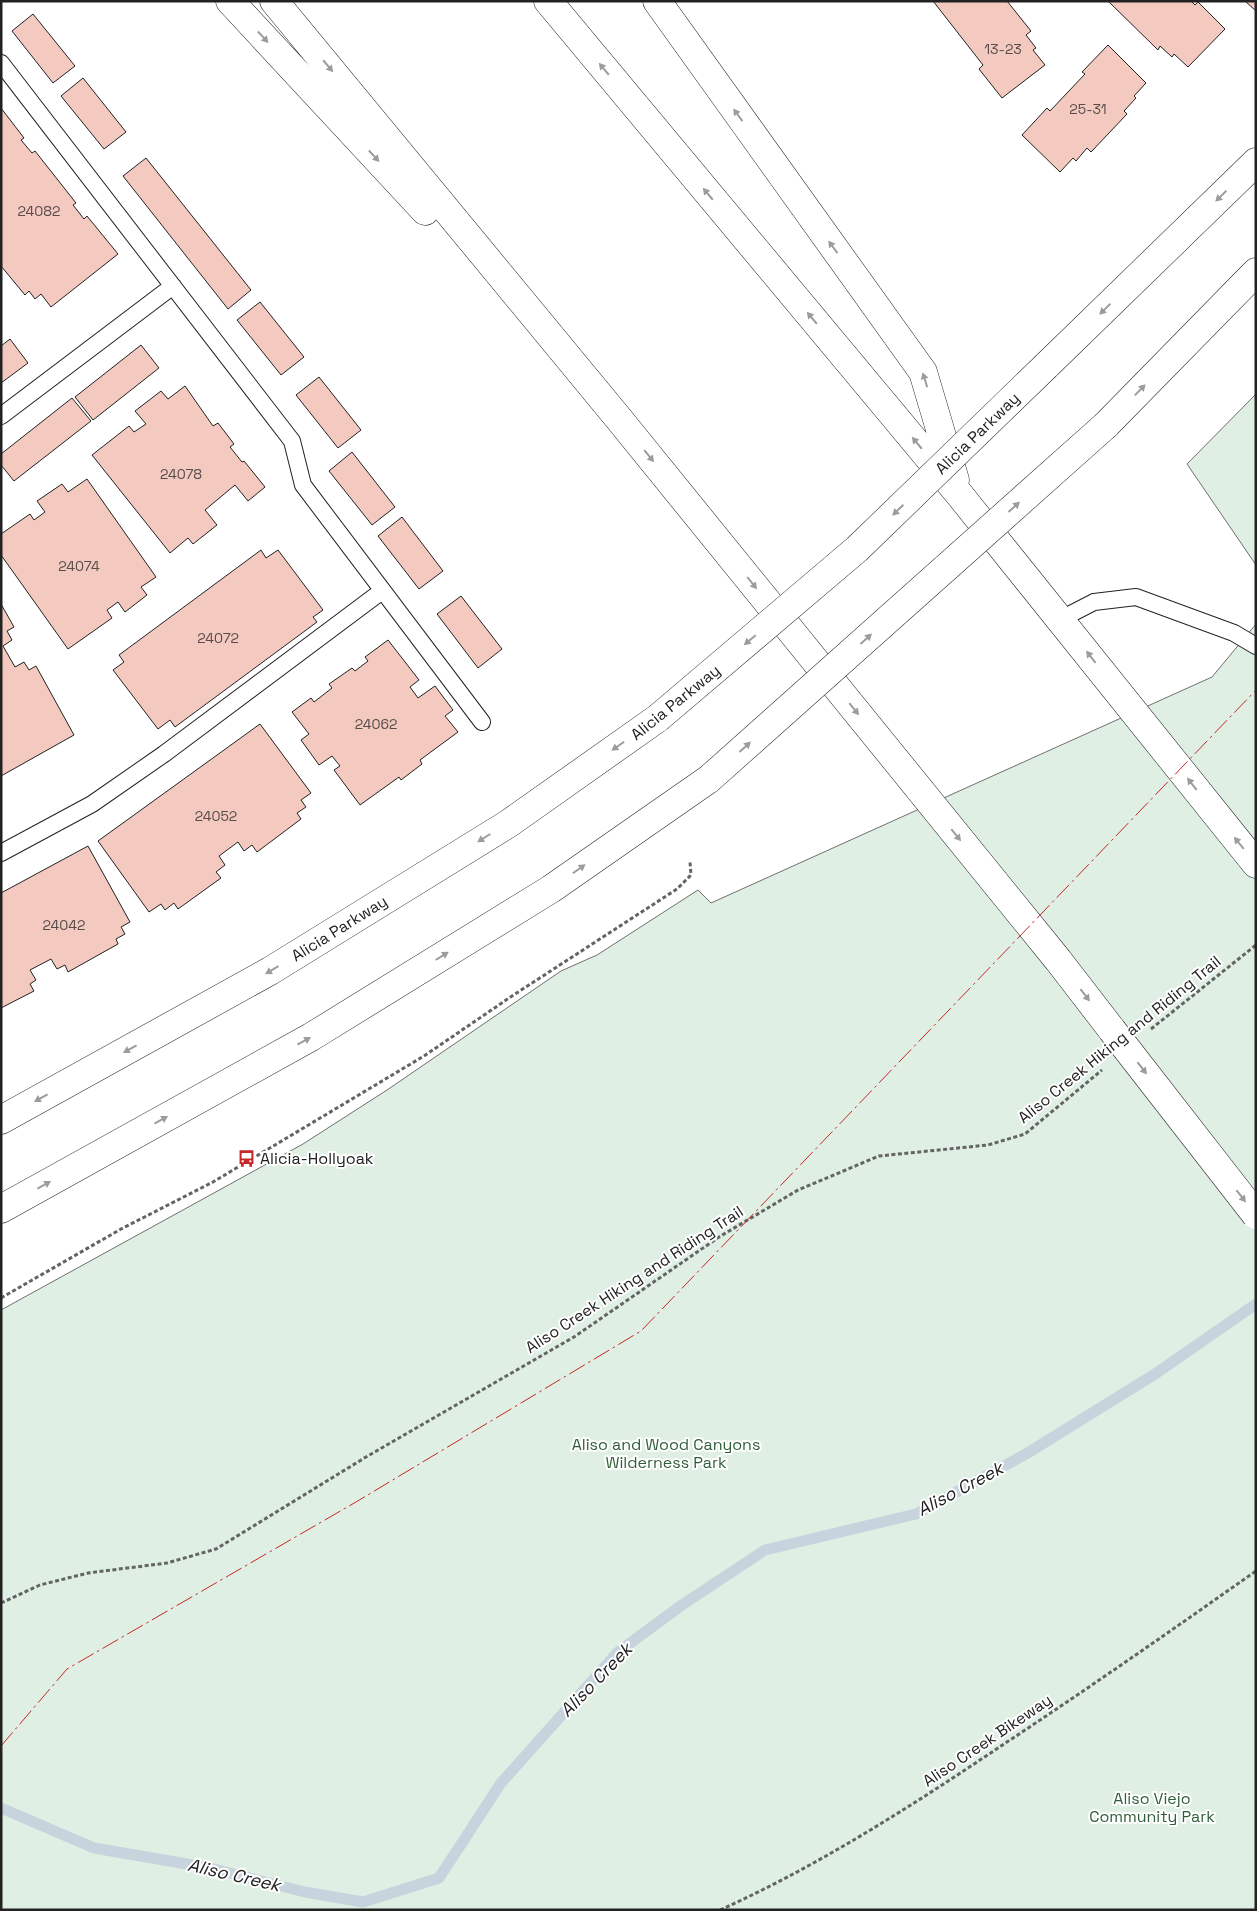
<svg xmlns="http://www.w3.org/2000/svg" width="1257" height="1911" font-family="'Space Grotesk',sans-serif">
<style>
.green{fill:#e0efe3;stroke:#6f6f6f}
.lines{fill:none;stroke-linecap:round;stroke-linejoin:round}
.stream{stroke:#c7d3dd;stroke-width:11}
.building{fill:#f3c9c0;stroke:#222}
.service-casing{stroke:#222;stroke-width:18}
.primary-casing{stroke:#222;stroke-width:29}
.motorway-casing{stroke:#222;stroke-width:29}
.path{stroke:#646464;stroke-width:3;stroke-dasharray:4 2.5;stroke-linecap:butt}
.service{stroke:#fff;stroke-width:16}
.primary{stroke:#fff;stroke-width:28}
.motorway{stroke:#fff;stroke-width:28}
.primary-bridge-casing{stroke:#222;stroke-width:29;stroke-linecap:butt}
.motorway-bridge-casing{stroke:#222;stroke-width:29;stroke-linecap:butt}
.primary-bridge{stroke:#fff;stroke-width:28}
.motorway-bridge{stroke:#fff;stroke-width:28}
.power{stroke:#c62828;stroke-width:1;stroke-dasharray:18 4 2.5 4;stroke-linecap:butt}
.oneway{fill:#9c9c9c}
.labels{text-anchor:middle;stroke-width:4;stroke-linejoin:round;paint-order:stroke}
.number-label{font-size:14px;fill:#564c4a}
.street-label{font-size:16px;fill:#222;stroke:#fff}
.poi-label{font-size:16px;fill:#222;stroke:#fff;text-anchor:start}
.park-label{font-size:16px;fill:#2f5e38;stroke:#fff}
.water-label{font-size:18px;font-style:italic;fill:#222;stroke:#fff}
</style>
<rect width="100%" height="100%" fill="#fff"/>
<path class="green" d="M1256 394V565L1187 464Z
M1256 624V1910H1V1310L303 1144 387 1090 561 971 597 955 698 890 711 903 1212 677Z"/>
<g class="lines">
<path class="stream" d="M1 1808 94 1848 210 1868 305 1892 363 1902 439 1878 501 1783 617 1653 679 1607 765 1550 916 1514 1026 1454 1155 1374 1256 1304"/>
</g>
<path class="building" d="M933 1H1007L1031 31 1026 35 1036 48 1033 50 1045 65 1002 98 979 69 983 65Z
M1108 1H1191L1195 5 1198 2 1225 29 1188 67 1174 54 1172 57 1160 46 1158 50Z
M1245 1H1256V11Z
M33 14 75 66 53 83 12 31Z
M1108 45 1146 83 1134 96 1136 98 1124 111 1127 114 1091 152 1087 148 1076 161 1073 158 1060 172 1022 135 1047 108 1050 111 1085 74 1082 72Z
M83 78 126 132 104 149 61 96Z
M1 108 24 138 21 140 32 153 35 151 76 203 73 205 84 219 87 216 118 254 51 307 41 294 35 299 29 291 25 295 1 266Z
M146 158 251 290 228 309 123 176Z
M260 302 304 357 281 375 237 320Z
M10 339 28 363 1 383V346Z
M141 345 159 368 93 420 75 397Z
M319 377 361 430 338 448 296 395Z
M185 386 213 426 218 423 234 444 230 447 242 462 244 461 265 487 248 501 235 485 205 510 217 525 193 544 188 538 170 553 92 455 129 426 134 432 146 424 135 411 161 391 168 399Z
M72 398 91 421 14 481 1 465V454Z
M352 452 395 507 372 525 329 471Z
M87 479 156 577 141 587 147 595 125 612 118 602 107 610 112 618 68 649 1 555V534L30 514 34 520 45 512 37 501 62 484 68 492Z
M402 517 443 571 419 589 378 536Z
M261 550 266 558 278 550 323 610 313 617 317 622 175 727 170 720 158 729 113 670 124 662 119 655Z
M461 596 502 649 478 668 437 614Z
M1 604 14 627 7 631 12 640 3 646 15 667 24 662 29 670 36 666 74 735 1 776Z
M388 640 419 680 410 687 418 698 435 686 453 710 445 716 458 732 420 760 422 764 401 780 399 777 360 805 334 770 340 766 332 756 319 765 301 740 309 734 292 712 311 698 314 702 332 688 329 684 352 668 355 671 368 661 365 657Z
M260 724 311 793 301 800 306 807 297 813 301 819 257 852 252 845 244 851 238 842 219 856 225 865 216 872 221 878 178 909 174 903 165 910 161 904 149 912 98 841Z
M88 846 130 922 121 927 125 934 116 939 118 944 68 972 65 965 57 969 51 959 30 970 36 980 30 984 34 991 1 1008V893Z"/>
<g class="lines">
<defs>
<path id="service" d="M1 63 292 441 303 485 482 722
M1 416 173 286
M1061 619 1094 602 1136 597 1234 633 1256 646
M1 853 92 804 164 754 382 591"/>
<path id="primary" d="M1046 366 1256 162
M1106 425 1256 272
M1 1120 270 971 508 824 658 718
M1 1209 311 1037 551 889 709 779"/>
<path id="motorway" d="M230 1 425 211
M274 1 619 419 1058 960 1112 1030
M548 1 959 494 1256 864
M657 1 923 372 955 480"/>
</defs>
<use href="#service" class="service-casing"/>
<use href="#primary" class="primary-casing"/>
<use href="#motorway" class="motorway-casing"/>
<path class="path" d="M1151 1029 1256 945
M1 1298 121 1229 213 1182 424 1056 512 996 677 889 691 875 690 862
M1 1603 40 1585 88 1573 167 1563 216 1549 366 1457 574 1337 719 1237 798 1190 879 1156 988 1145 1025 1134 1102 1070
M720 1910C820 1865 913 1805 1004 1744 1089 1688 1172 1630 1256 1571"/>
<use href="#service" class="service"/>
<use href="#primary" class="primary"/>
<use href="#motorway" class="motorway"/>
<defs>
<path id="primary-bridge" d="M658 718 857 549 1046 366
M709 779 1106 425"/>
<path id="motorway-bridge" d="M1112 1030 1256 1215"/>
</defs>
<use href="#primary-bridge" class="primary-bridge-casing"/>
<use href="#motorway-bridge" class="motorway-bridge-casing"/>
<use href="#primary-bridge" class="primary-bridge"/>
<use href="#motorway-bridge" class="motorway-bridge"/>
<path class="power" d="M1 1746 67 1669 356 1502 641 1331 1256 690"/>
</g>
<defs><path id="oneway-solid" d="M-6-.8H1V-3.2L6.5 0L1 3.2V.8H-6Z" transform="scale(1.25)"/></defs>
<g class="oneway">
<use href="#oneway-solid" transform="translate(263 37) rotate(47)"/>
<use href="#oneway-solid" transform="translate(328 66) rotate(50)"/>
<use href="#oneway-solid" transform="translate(604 69) rotate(-130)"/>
<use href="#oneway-solid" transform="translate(738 115) rotate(-126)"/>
<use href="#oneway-solid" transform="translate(374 156) rotate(47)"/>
<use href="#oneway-solid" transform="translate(708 194) rotate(-130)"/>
<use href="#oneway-solid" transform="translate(1221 196) rotate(136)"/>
<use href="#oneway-solid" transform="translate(833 247) rotate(-126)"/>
<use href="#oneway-solid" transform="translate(1105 309) rotate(136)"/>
<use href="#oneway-solid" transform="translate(812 318) rotate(-130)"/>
<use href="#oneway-solid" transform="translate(925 380) rotate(-107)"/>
<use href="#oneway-solid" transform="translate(1140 390) rotate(-46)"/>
<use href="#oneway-solid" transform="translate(917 443) rotate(-130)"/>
<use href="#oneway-solid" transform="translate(649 456) rotate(51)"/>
<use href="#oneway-solid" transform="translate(1014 507) rotate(-42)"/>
<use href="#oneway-solid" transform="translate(898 510) rotate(136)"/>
<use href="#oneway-solid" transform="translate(752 583) rotate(51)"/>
<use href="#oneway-solid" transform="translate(866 639) rotate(-42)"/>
<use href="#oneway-solid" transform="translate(750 640) rotate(140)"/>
<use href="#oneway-solid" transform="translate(1091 657) rotate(-128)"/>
<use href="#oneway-solid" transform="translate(854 709) rotate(51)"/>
<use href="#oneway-solid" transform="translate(618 746) rotate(145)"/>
<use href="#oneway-solid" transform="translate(745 747) rotate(-42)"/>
<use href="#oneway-solid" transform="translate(1192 784) rotate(-128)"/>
<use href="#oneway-solid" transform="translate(956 835) rotate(51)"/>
<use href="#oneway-solid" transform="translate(484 838) rotate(148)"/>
<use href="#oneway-solid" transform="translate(1239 843) rotate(-129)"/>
<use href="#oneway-solid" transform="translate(579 869) rotate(-35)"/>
<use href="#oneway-solid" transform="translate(442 956) rotate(-32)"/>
<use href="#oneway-solid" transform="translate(272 970) rotate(149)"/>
<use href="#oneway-solid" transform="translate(1085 995) rotate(52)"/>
<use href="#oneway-solid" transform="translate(304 1041) rotate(-29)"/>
<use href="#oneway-solid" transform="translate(130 1049) rotate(151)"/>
<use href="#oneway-solid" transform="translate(1142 1068) rotate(52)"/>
<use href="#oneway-solid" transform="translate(41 1098) rotate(151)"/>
<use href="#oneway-solid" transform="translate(161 1120) rotate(-29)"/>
<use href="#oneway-solid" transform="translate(44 1185) rotate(-29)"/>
<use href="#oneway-solid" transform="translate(1241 1196) rotate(52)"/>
</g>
<defs>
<symbol id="bus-bare" viewBox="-9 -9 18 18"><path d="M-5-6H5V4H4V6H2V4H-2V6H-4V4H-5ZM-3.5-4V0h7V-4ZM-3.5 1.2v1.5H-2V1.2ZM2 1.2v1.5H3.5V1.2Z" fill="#c62828" stroke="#fff" stroke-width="2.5" paint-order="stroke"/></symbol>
</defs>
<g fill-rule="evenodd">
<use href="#bus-bare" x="234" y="1146" width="25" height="25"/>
</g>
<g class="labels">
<g class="number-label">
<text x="1003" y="54">13-23</text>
<text x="1088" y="114">25-31</text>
<text x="39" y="216">24082</text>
<text x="181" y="479">24078</text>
<text x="79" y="571">24074</text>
<text x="218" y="643">24072</text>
<text x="376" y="729">24062</text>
<text x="216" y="821">24052</text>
<text x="64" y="930">24042</text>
</g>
<g class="street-label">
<text transform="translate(977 433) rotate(-44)" y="6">Alicia Parkway</text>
<text transform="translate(675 702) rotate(-39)" y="6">Alicia Parkway</text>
<text transform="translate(339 928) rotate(-32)" y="6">Alicia Parkway</text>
<text transform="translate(1119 1039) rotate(-39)" y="6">Aliso Creek Hiking and Riding Trail</text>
<text transform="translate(634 1279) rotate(-33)" y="6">Aliso Creek Hiking and Riding Trail</text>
<text transform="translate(987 1740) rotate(-34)" y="6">Aliso Creek Bikeway</text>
</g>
<g class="poi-label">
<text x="260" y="1164">Alicia-Hollyoak</text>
</g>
<g class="park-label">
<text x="666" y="1450">Aliso and Wood Canyons<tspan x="666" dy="18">Wilderness Park</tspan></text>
<text x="1152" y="1804">Aliso Viejo<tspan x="1152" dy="18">Community Park</tspan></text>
</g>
<g class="water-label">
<text transform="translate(960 1489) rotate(-28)" y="6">Aliso Creek</text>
<text transform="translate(596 1680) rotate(-46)" y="6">Aliso Creek</text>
<text transform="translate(234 1875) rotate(13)" y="6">Aliso Creek</text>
</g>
</g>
<rect width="1257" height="1911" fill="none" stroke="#222222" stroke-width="5"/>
</svg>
